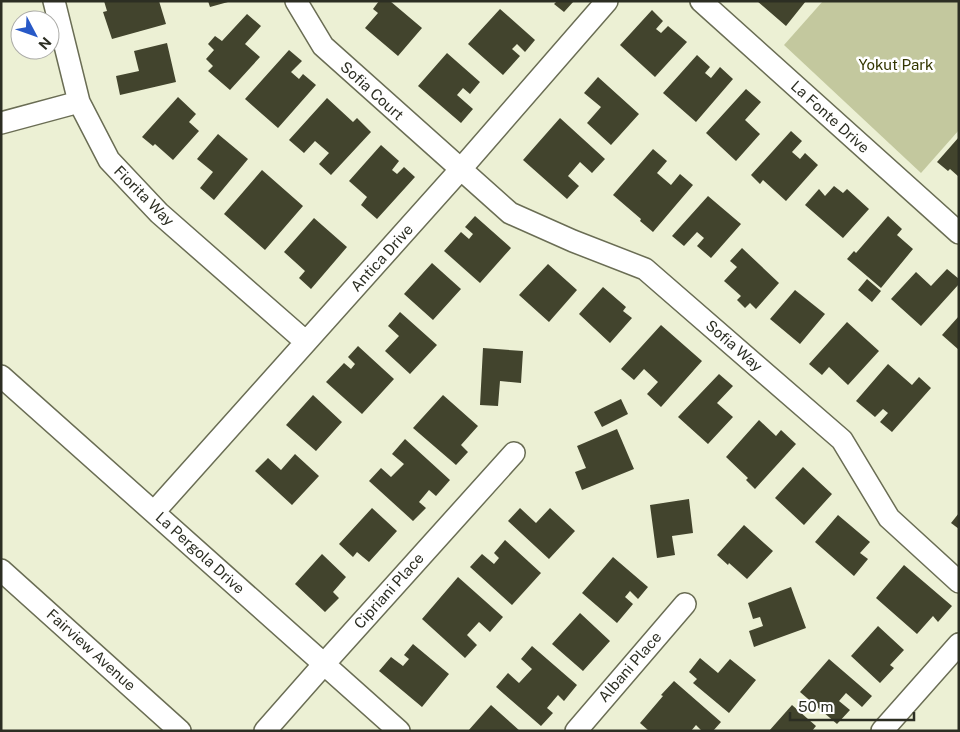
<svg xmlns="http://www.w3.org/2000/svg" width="960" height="732" font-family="'Public Sans',sans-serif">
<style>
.green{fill:#c3c89e}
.building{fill:#42442d}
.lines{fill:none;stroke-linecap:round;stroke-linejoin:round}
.minor-casing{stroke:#6a6d54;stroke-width:24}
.minor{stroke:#fff;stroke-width:21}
.labels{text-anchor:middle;stroke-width:5;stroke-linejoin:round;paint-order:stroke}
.park-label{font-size:15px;fill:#333600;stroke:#fff}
.street-label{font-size:15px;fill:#2c2e23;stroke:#fff}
</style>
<rect width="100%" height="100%" fill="#ecf0d4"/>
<path class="green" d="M823 1H959V130L921 173 784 45Z"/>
<path class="building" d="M104 1H159L166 24 112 39 103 12 107 11Z
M208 1H228V2L210 7Z
M379 1H390L422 28 398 56 365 28 378 13 373 9Z
M557 1H574L564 12 554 4Z
M757 1H806L786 26Z
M500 9 535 40 525 52 517 44 512 49 520 56 503 75 468 44Z
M652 10 663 21 656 29 661 33 668 26 687 42 655 77 620 45Z
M247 14 261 26 245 44 260 57 230 90 208 71 213 66 206 59 214 50 208 44 215 36 222 41Z
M167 43 176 82 120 95 116 76 139 71 134 51Z
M289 50 302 61 291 72 299 79 303 74 316 85 278 128 245 99Z
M447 53 480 82 470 94 463 88 457 95 473 109 461 123 418 86Z
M697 55 710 67 705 73 711 78 720 67 733 79 696 122 663 93Z
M598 77 639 114 611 145 587 123 601 107 584 93Z
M746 89 761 102 745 120 760 134 736 161 706 133Z
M178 97 196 114 189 122 199 131 173 160 155 144 153 146 142 137Z
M327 98 353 122 357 118 371 132 331 175 319 164 329 153 315 141 304 153 289 140Z
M560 118 605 159 592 173 580 162 568 176 579 186 567 199 523 160Z
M791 131 802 141 792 152 800 159 805 153 818 165 786 201 763 180 760 184 751 175Z
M218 134 248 159 214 200 200 188 213 172 197 159Z
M959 137V177L950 169 948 171 937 162Z
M381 145 399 161 392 170 397 174 404 167 415 177 377 219 361 205 367 197 349 181Z
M653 149 667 161 657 173 671 185 680 174 693 185 653 232 640 221 641 219 613 195Z
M262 170 303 206 265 250 224 214Z
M834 186 843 193 847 189 869 209 843 238 805 205 819 189 825 196Z
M708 196 741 224 711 258 697 246 704 238 697 232 684 246 672 236Z
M475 216 511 248 480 283 444 251 461 232 469 239 473 234 465 227Z
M888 216 902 229 897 235 913 249 881 288 847 259 854 251 856 253Z
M314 218 347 247 311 289 299 278 305 271 284 252Z
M742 248 779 283 756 309 750 303 745 308 737 300 741 296 724 281 737 267 730 261Z
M432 263 461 289 433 320 404 294Z
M548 264 577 290 549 322 519 295Z
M947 269 959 279V284L921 326 891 299 916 272 931 286Z
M867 279 881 291 872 302 858 290Z
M603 287 626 307 623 311 632 318 610 343 579 314Z
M795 290 825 314 800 344 770 319Z
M400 312 437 345 410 374 385 351 399 336 388 326Z
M959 316V350L942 335Z
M847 322 879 351 848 385 829 367 822 375 809 364Z
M661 325 702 361 661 407 647 394 658 382 644 369 634 380 621 369Z
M358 346 394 379 362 414 326 382 344 363 351 369 355 364 348 357Z
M483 348 523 351 521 383 500 381 498 406 480 405Z
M888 364 912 385 919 377 931 388 892 432 880 422 888 413 883 409 875 417 856 401Z
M719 374 733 386 717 403 733 417 708 444 678 417Z
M313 395 342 422 316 451 286 425Z
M443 395 478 426 461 445 468 452 456 465 413 428Z
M621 399 628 414 602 427 594 412Z
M759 420 776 436 781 430 796 444 755 489 746 480 748 478 726 457Z
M617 429 634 469 582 490 575 472 586 468 577 446Z
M405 439 450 480 436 496 429 490 419 502 426 508 413 521 369 481 381 468 391 477 404 464 392 454Z
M295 454 319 476 292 505 255 471 268 458 281 470Z
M803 467 832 494 804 525 775 498Z
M689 499 693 533 672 536 675 555 657 558 650 505Z
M372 508 397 531 369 562 357 552 353 557 339 544Z
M520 508 536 523 550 508 575 531 549 559 508 521Z
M959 513V529L951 523Z
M838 515 870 542 860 553 868 559 854 576 815 542Z
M744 525 773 551 747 579 729 563 728 565 717 555Z
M505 540 541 573 512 605 470 567 482 554 494 564 499 558 494 553Z
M322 554 346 577 333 592 339 598 325 612 295 584Z
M613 557 648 587 638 599 630 591 625 597 633 604 617 623 582 593Z
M904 565 952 606 938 622 933 616 917 634 876 598Z
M458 577 503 617 490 632 479 622 467 635 477 645 465 658 422 619Z
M791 587 806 628 754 647 749 631 763 626 760 617 753 619 748 603Z
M580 613 610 641 583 671 552 644Z
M878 626 904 650 890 665 894 668 880 683 851 656Z
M413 644 449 674 422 707 379 671 391 657 403 666 409 659 404 655Z
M532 646 577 685 564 701 558 695 547 708 553 713 541 726 496 687 508 673 519 683 532 669 521 659Z
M700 658 718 673 730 659 756 680 729 713 693 683 697 679 689 672Z
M829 659 872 696 862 707 846 693 839 701 850 710 837 724 800 692Z
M674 681 721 722 713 731H702L696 725 691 731H649L640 723 663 696 661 695Z
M491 705 520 731H468Z
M792 705 816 726 812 731H769Z"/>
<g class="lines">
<defs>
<path id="minor" d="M54 1 79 102 109 160 159 213 306 342
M296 1 323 46 510 213 573 241 645 269 842 440 889 518 959 582
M701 1 959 233
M1 123 79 102
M1 376 399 731
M154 512 460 170 607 1
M1 570 180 731
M265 731 324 664 514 453
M576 731 685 604
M882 731 959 644"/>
</defs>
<use href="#minor" class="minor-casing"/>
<use href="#minor" class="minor"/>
</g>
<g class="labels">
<g class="park-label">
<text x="896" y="70">Yokut Park</text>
</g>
<g class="street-label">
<text transform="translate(372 91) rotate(42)" y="5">Sofia Court</text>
<text transform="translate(830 117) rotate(42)" y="5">La Fonte Drive</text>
<text transform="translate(144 196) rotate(45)" y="5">Fiorita Way</text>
<text transform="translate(382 258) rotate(-48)" y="5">Antica Drive</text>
<text transform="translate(734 346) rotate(41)" y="5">Sofia Way</text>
<text transform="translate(200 553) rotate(42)" y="5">La Pergola Drive</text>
<text transform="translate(389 591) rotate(-48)" y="5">Cipriani Place</text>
<text transform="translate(91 650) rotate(42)" y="5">Fairview Avenue</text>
<text transform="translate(630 667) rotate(-49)" y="5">Albani Place</text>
</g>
</g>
<rect width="960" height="732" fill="none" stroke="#2c2e23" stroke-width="5"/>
<g transform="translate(35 35) rotate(131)"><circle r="24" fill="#ffffff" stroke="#ababa7"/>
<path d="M0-4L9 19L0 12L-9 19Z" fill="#2859c7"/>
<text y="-8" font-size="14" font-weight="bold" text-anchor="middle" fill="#2c2e23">N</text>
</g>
<path d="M790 712v8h124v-8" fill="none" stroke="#2c2e23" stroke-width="2.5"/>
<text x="798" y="712" font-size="15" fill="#2c2e23" stroke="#ffffff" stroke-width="4" paint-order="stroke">50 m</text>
</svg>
